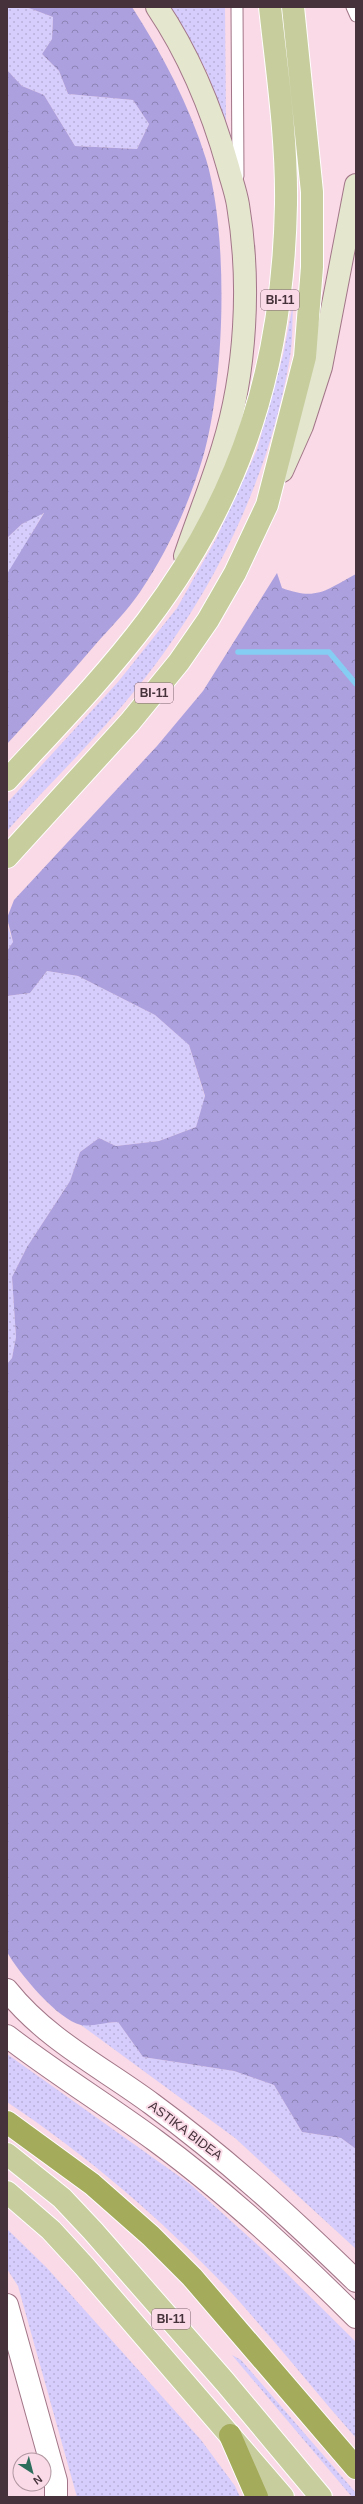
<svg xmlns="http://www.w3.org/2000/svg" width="363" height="2504" font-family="Helvetica,sans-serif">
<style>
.grass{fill:url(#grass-dots)}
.forest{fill:url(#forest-crowns)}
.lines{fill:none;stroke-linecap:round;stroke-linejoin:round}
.stream{stroke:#86cdf3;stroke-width:5.5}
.lane-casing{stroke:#a27688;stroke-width:13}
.street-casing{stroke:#a27688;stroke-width:24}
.secondary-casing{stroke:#a27688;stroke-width:24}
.primary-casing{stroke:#fff;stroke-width:24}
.highway-casing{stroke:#fff;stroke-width:24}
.lane{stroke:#fff;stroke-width:11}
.street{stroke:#fff;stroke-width:22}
.secondary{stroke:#e4e6ce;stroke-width:22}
.primary{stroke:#c8cd9d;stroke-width:22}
.highway{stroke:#a4ab5b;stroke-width:22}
.labels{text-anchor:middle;stroke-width:4;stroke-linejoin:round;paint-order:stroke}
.shield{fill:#f9dae6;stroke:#7c646e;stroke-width:1}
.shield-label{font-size:12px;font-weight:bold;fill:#46323a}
.street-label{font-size:13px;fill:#46323a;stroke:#f9dae6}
</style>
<defs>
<pattern id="grass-dots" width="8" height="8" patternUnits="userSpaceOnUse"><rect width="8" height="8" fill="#d6cdfc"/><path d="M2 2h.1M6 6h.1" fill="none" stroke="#b9b0d9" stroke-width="1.8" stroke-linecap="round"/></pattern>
<pattern id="forest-crowns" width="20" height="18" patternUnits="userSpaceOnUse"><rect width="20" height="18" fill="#aca0de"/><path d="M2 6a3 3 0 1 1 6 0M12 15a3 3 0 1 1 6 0" fill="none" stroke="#8e83b5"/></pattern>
</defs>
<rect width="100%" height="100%" fill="#f9dae6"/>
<path class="grass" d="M7 7H26L53 17 52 39 42 54 59 71 68 94 133 100 149 124 137 149 75 146 44 95 22 86 7 70Z
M170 7H225L226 125 207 72Z
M293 304C292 322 293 340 290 357 268 488 204 613 116 713 81 754 42 791 7 831V803L118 682 177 608 216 539 257 450 283 355Z
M44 512 9 573 7 574V538L22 524Z
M7 924 13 942 7 951Z
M47 971 78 976 155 1015 189 1045 205 1097 196 1127 159 1141 116 1146 99 1138 80 1152 70 1181 27 1247 12 1277 16 1337 12 1358 7 1364V996L30 993Z
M118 2022 143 2057 234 2071 274 2085 302 2132 341 2138 356 2149V2249L235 2138 81 2025Z
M7 2054 190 2184 262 2249 356 2342V2438C313 2389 272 2337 228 2289 161 2219 88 2156 7 2102Z
M7 2229 47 2268 201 2440 235 2486 240 2497H77L18 2286 7 2269Z
M232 2355 241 2360 356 2493V2497H352Z"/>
<path class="forest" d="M26 7H132C162 54 189 104 206 159 229 235 225 381 203 457 189 504 168 551 140 592 127 611 110 628 95 645 66 679 37 711 7 744V574L44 513 22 524 7 538V70L22 86 44 95 75 146 137 149 149 124 133 100 68 94 59 71 42 54 52 39 53 17Z
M277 573 282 588C317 601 326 590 356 574V2149L341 2138 302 2132 274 2085 234 2071 143 2057 118 2022C107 2022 91 2027 81 2025 58 2020 18 1972 7 1952V1364L12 1358 16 1337 12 1277 27 1247 70 1181 80 1152 99 1138 116 1146 159 1141 196 1127 205 1096 189 1045 155 1015 78 976 47 971 30 993 7 996V951L13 942 7 918 14 900 157 746 203 691Z"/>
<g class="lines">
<path class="stream" d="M238 652H329L356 684"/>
<defs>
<path id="lane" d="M237 7 238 176
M352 7 356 16"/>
<path id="street" d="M7 1990C47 2040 102 2067 152 2104 227 2159 290 2217 356 2281
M7 2036C55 2073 107 2105 156 2141 228 2194 293 2254 356 2317
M7 2305 56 2481V2497"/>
<path id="secondary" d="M157 7C190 56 212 110 228 167 231 179 236 192 238 205 251 283 246 372 223 447 212 484 197 520 185 556
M282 471 302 426 321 367 356 185"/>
<path id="primary" d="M7 780C55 728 104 678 147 621 243 494 283 364 286 204 287 139 277 72 270 7
M7 857 130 722 179 662 208 620 235 573 267 505 305 357 312 267V192L293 7
M7 2154 62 2198 93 2231 225 2382 321 2497
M7 2192 51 2230 84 2266 283 2497"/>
<path id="highway" d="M7 2122 92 2184 151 2236 192 2277 356 2468
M230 2435 257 2497"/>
</defs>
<use href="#lane" class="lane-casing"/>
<use href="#street" class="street-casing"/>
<use href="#secondary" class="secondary-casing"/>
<use href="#primary" class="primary-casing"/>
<use href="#highway" class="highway-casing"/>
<use href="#lane" class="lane"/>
<use href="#street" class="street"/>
<use href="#secondary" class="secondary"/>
<use href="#primary" class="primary"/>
<use href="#highway" class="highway"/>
</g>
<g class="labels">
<g class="shield">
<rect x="261" y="290" width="38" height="20" rx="3"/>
<rect x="135" y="683" width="38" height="20" rx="3"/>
<rect x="152" y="2309" width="38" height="20" rx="3"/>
</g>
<g class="shield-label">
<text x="280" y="304">BI-11</text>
<text x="154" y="697">BI-11</text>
<text x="171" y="2323">BI-11</text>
</g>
<g class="street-label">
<text transform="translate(186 2130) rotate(37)" y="5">ASTIKA BIDEA</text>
</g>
</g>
<rect width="363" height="2504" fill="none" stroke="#46323a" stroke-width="16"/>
<g transform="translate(32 2472) rotate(144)"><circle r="19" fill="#f9dae6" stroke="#b197a1"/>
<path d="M0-3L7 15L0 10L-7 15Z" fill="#2d6d5c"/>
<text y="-6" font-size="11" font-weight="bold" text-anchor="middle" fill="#46323a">N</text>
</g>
</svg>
